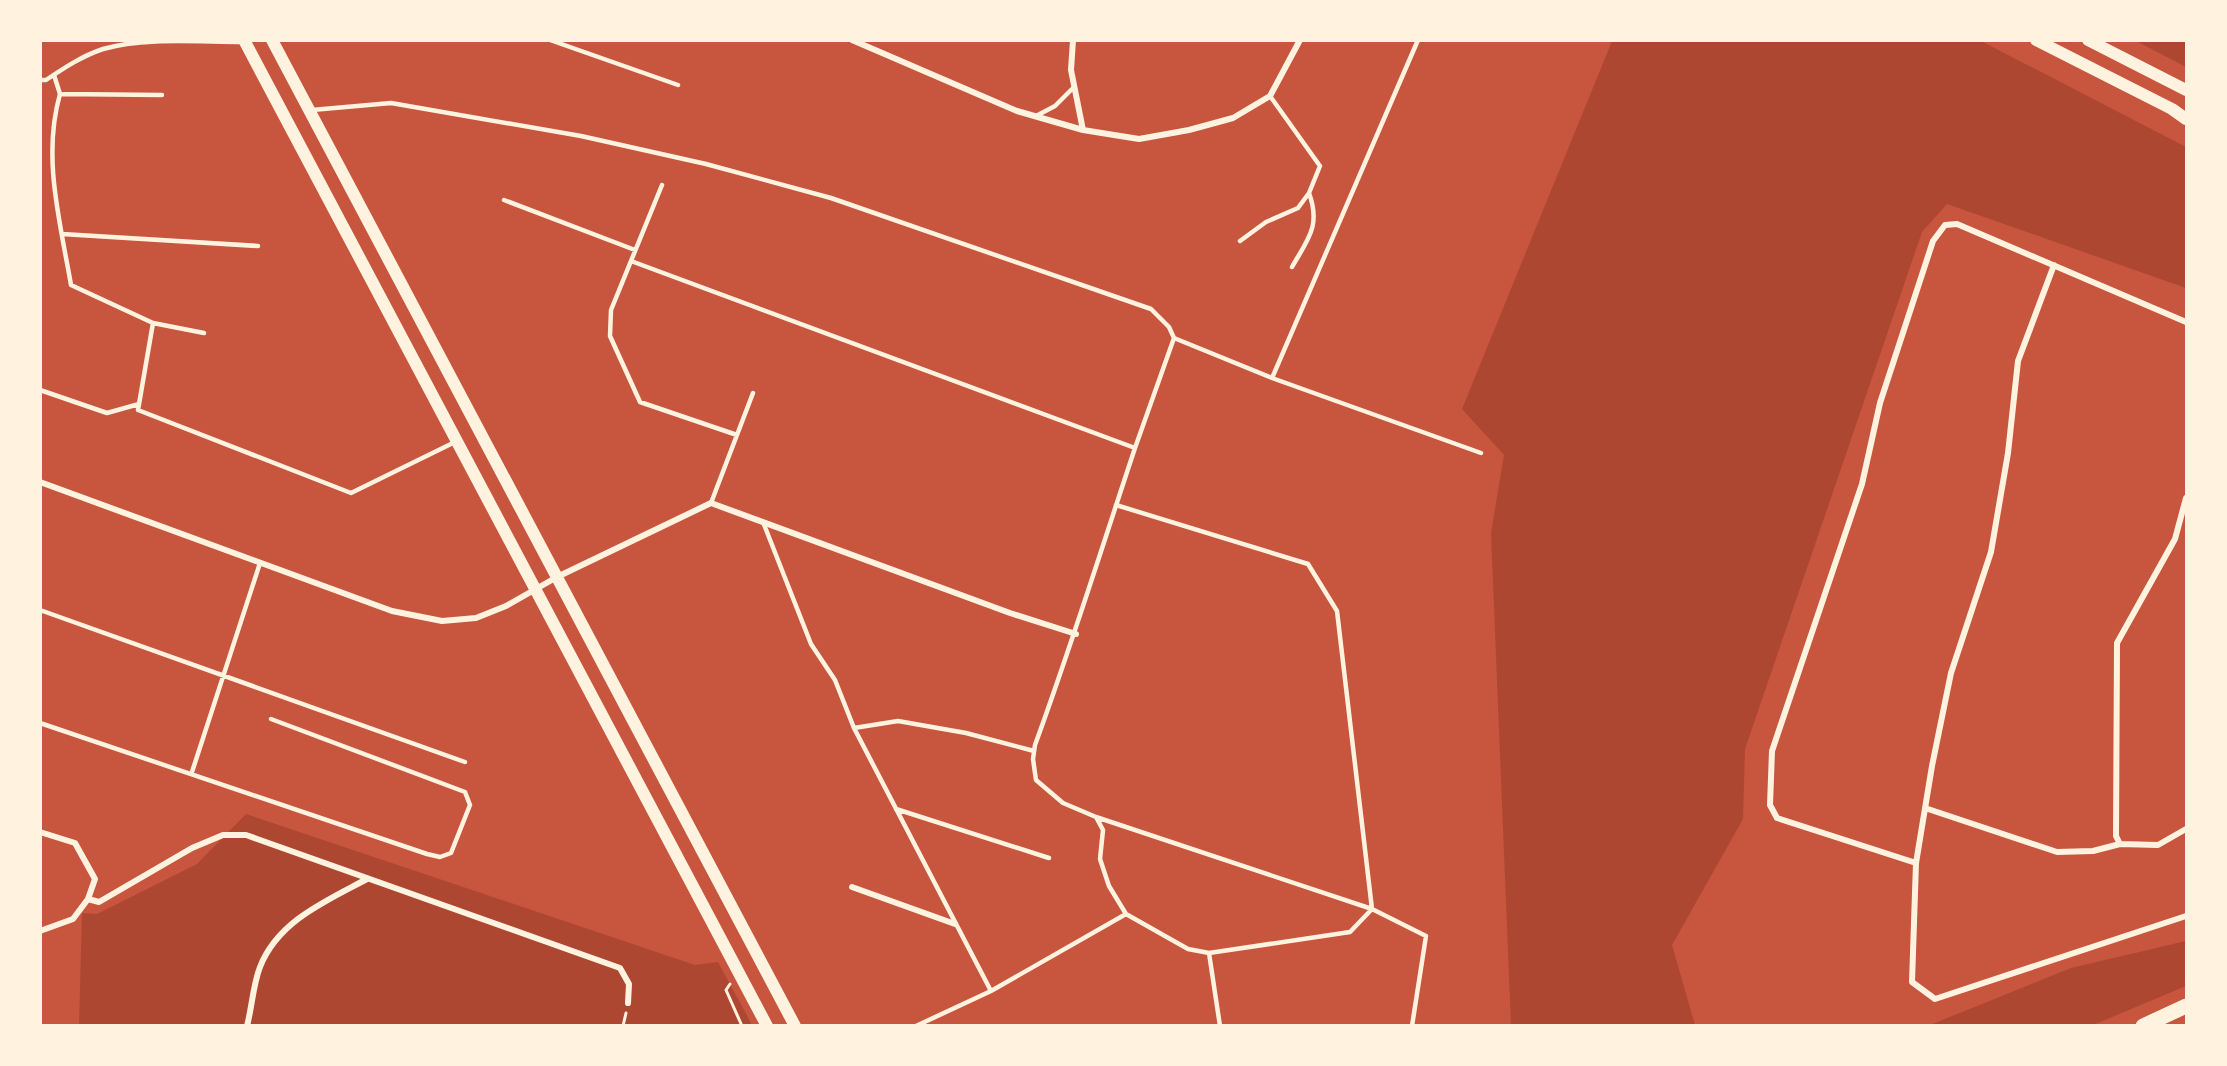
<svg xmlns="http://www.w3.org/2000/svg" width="2227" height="1066" font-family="Cabin,sans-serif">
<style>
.green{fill:#ae4732}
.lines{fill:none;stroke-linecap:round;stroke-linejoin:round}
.path{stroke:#fff3e0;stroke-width:3}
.service{stroke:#fff3e0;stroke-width:4.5}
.minor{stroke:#fff3e0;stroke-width:6}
.secondary{stroke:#fff3e0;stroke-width:12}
.primary{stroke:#fff3e0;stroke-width:15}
</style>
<rect width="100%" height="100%" fill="#c8553d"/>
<path class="green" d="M1612 41H1981L2186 147V288L1947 204 1922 232 1745 749 1743 819 1672 945 1695 1025H1511L1491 533 1504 455 1462 409Z
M2136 41H2186V67Z
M246 814 695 965 718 962 752 1025 79 1026 82 913 97 914 197 864Z
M2186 941V986L2093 1025H1930L2071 968Z"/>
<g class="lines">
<path class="path" d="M730 984 726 990 742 1026
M623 1026 626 1013"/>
<path class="service" d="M550 40 678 85
M54 75 60 94 162 95
M40 80H46C64 68 82 56 103 49 144 37 199 42 242 42
M60 94C42 157 60 221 71 285L153 323 138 410 351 493 455 442
M1270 96 1320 166 1309 193C1321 226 1308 239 1292 267
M312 110 391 103 581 136 706 164 831 198 1151 309 1169 327 1174 338
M1036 116 1055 106 1074 87
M662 185 611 310 610 336 640 402 737 435
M504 200 635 250
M62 234 258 246
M1240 241 1266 222 1298 208 1309 193
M631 261 1135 448C1102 547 1071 647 1035 745L1033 759 1036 780 1063 803 1096 817 1103 830 1100 859 1109 886 1126 914 1188 949 1209 953 1350 932 1372 909 1337 611 1308 564 1116 505
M153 323 204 333
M1272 378 1418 40
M40 390 107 413 139 404
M1135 448 1174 338 1272 378 1481 453
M711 503 753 393
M763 522 811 644 835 680 854 728 898 721 966 733 1034 751
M40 610 465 762
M40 723 427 854 440 857 451 853 470 805 465 792 271 719
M854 728 991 991
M192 772 260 563
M896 809 1049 858
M1096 817 1372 909 1426 936 1412 1026
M1209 953 1220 1026
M916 1026 991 991 1126 914"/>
<path class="minor" d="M852 40 1017 111 1083 130 1139 139 1189 130 1233 118 1270 96 1300 40
M1073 40 1071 70 1083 130
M2054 265 2018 361 2008 453 1991 552 1951 673 1932 766 1916 863 1912 982 1935 999 2186 916
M40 482 392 611 442 621 476 618 506 606 557 577 711 503 1010 613 1076 634
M1925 808 2057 852 2093 851 2120 844 2158 845 2186 829
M40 832 75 843 95 879 88 899 73 919 40 931
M2120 844 2116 836 2117 643 2175 539 2186 498
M1916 863 1777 818 1770 805 1772 751 1862 484 1880 403 1933 241 1945 225 1957 224 2186 322
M852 887 955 924
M88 899 99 902 192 848 223 835H246L620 968 629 984 628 1003
M247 1026C252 1007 253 985 260 967 278 921 326 901 367 879"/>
<path class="secondary" d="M244 40 767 1026
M272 40 795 1026
M2036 40 2172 109 2186 119
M2088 40 2186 90"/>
<path class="primary" d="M2143 1026 2186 1006"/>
</g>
<rect width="2227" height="1066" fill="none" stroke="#fff3e0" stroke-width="84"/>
</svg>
